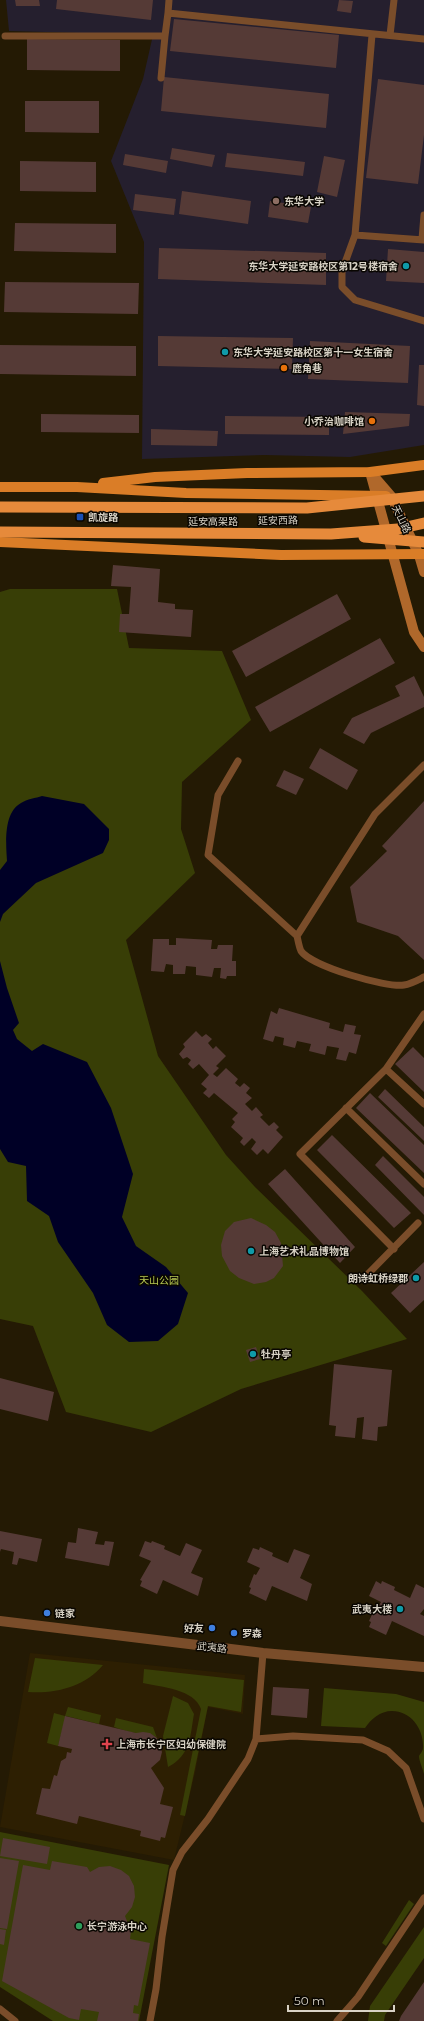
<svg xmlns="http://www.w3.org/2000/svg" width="424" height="2021" font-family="Montserrat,'Noto Sans SC',sans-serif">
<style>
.built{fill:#2d1f02}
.education{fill:#251f2e}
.green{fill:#383e06}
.water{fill:#000026}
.building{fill:#553a36}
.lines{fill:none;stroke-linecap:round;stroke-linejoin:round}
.service{stroke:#7a4d2a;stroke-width:7}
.tertiary{stroke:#7a4d2a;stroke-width:10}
.secondary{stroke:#b0682b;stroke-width:10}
.primary{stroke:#da7d27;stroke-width:10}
.trunk-bridge{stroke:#e68a3b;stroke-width:11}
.education-dot{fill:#8d6e63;stroke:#090601;stroke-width:1.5}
.culture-dot{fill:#0f9aa8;stroke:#090601;stroke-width:1.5}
.food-dot{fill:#e8710a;stroke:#090601;stroke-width:1.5}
.transit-dot{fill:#1a4fb4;stroke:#090601;stroke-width:1.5}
.shop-dot{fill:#3f7fe0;stroke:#090601;stroke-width:1.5}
.health-dot{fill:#e0444e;stroke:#090601;stroke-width:1.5}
.leisure-dot{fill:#2e9e5b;stroke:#090601;stroke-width:1.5}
.labels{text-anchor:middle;stroke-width:3;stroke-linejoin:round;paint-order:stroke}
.poi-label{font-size:10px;font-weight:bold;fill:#d8d2c5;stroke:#090601;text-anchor:start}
.street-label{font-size:10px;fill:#d8d2c5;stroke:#090601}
.park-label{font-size:10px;fill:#b9ca53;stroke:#090601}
</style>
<rect width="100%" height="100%" fill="#241a04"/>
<path class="built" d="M30 1653 245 1675 243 1714 208 1707 195 1773 174 1860 0 1827Z"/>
<path class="education" d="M6 0H424V445L350 457 265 455 142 459 144 242 111 161 143 79 153 35 9 31Z"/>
<path class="green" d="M10 589H117L129 648 222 651 251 720 182 782 181 829 195 873 126 940 158 1056 226 1155 255 1187 362 1291 407 1339 241 1389 151 1432 66 1412 33 1326 0 1319V592Z
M35 1658 103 1665C85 1687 55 1694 28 1692Z
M144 1669 244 1680 241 1712 208 1706 185 1816 180 1815 201 1709C194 1689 161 1687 143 1683Z
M324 1688 396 1694 424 1702V1774C423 1769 419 1761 419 1756 420 1754 423 1751 423 1748 424 1729 411 1711 392 1711 380 1711 371 1719 365 1728L321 1726Z
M173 1696 188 1703 194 1714C190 1736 191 1755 168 1767L163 1736Z
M68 1707 101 1715 99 1724 66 1716 58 1746 47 1743 54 1713 65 1716Z
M116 1718 153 1727 157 1738C149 1732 145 1733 136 1733 129 1732 120 1729 114 1727Z
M0 1832 169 1865 139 2021H53L0 1987Z
M409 1900 414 1904 386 1946 382 1943Z
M424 1927V1958L385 2015 384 2021H368L370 2006Z"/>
<path class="water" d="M42 796 84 804 109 829V840L103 853 36 883 3 914 0 922V870L7 861C6 844 3 813 21 803 27 799 36 798 42 796Z
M0 961 7 988 19 1023 13 1030 17 1039 32 1051 43 1044 87 1062 111 1108 133 1174 122 1217 136 1246 166 1267 188 1293 178 1324 158 1341 129 1342 107 1325 93 1293 58 1242 49 1216 27 1201 26 1166 8 1162 0 1149Z"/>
<path class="building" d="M15 0H39L40 6H16Z
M57 0H153L151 20 56 9Z
M339 0 353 1 351 13 337 11Z
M174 19 339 35 336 68 170 51Z
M27 39 120 40V71L27 70Z
M164 77 329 94 326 128 161 111Z
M378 79 424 85V135L418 184 366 178Z
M25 101H99V133L25 132Z
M172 148 215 155 212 167 170 159Z
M227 153 305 162 303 176 225 167Z
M125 154 168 161 166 173 123 165Z
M324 156 345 160 337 197 317 192Z
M20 161 96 162V192L20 191Z
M182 191 251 201 248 224 179 214Z
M135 194 176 199 174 215 133 210Z
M270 201 311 207 308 223 268 217Z
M15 223 116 224V253L14 251Z
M159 248 326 253V285L158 279Z
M388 249 424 252V283L386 281Z
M5 282 139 283 138 314 4 312Z
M158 336 293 338 292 369 158 366Z
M310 341 410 346 408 383 308 379Z
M0 345 136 346V376L0 374Z
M419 365H424V406L417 405Z
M345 412 410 414 409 426 343 434Z
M41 414 139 415V433L41 432Z
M225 416 329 417V435L225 434Z
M151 429 218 431 217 446 151 445Z
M113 565 160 569 158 602 175 604V609L193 610 191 637 119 632 120 614H129L131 587 111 586Z
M337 594 351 619 246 677 232 651Z
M380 638 395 663 270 732 255 707Z
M414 676 424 697V707L371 733 364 744 343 733 352 718 400 696 395 686Z
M320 748 358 770 347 790 309 768Z
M284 770 304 779 296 795 276 786Z
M424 801V960L398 936 357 922 350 887 387 851 382 846Z
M176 938 212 940 211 949H217L218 945H233L232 961H236V976H227L226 979 220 978 221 968H214L212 977 196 975V967L186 966 185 974H173V965L166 964 164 972 151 971 153 939H169V945H176Z
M279 1008 330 1023 329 1028 343 1032 345 1024 356 1026 354 1034 361 1035 356 1054 349 1052 346 1061 336 1059 339 1048 327 1046 325 1055 309 1051 311 1044 297 1041 295 1048 283 1045 284 1038 275 1036 273 1042 263 1039 271 1011 277 1014Z
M196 1031 202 1037 206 1034 212 1039 208 1043 213 1049 216 1046 226 1056 216 1066 219 1068 213 1074 217 1077 226 1068 238 1079 235 1083 240 1087 244 1083 250 1088 246 1093 252 1098 245 1104 252 1111 256 1107 263 1115 260 1117 269 1126 274 1122 279 1127 276 1130 283 1137 268 1154 263 1149 257 1155 251 1149 256 1142 252 1138 244 1146 240 1142 243 1138 231 1127 235 1122 232 1119 238 1113 214 1093 209 1098 203 1093 207 1089 201 1084 209 1075 199 1064 193 1069 188 1064 191 1060 187 1057 183 1059 179 1054 185 1047 183 1044Z
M413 1047 424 1058V1092L395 1064Z
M385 1089 424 1127V1141L378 1097Z
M370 1093 424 1145V1173L356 1108Z
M332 1135 411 1213 394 1228 317 1150Z
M383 1156 424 1197V1215L375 1165Z
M285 1169 355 1247 340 1263 268 1184Z
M251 1218 266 1225 275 1232 281 1243 283 1266 274 1278 266 1282 254 1284 239 1278 230 1271 222 1256 221 1245 225 1231 234 1222Z
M424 1262V1300L410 1313 391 1293Z
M256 1347 260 1359 250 1362 246 1350Z
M334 1364 392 1370 387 1426 378 1427 377 1441 362 1439 364 1417 357 1418 355 1438 335 1436 336 1426 329 1425Z
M0 1378 54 1392 48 1421 0 1409Z
M78 1528 98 1532 95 1544 104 1545 105 1541 114 1542 109 1566 65 1558 68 1542 76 1543Z
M0 1531 42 1539 37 1562 19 1558 17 1565 12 1564 14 1552 1 1549 0 1552Z
M145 1541 151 1543 152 1541 165 1546 164 1549 180 1556 186 1543 202 1550 191 1573 203 1578 198 1596 163 1580 157 1594 140 1586 142 1581 140 1580 151 1561 139 1556Z
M260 1547 273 1553 272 1556 288 1563 294 1549 310 1555 300 1578 312 1584 307 1601 272 1586 266 1601 249 1593 251 1588 249 1587 254 1574 256 1575 260 1568 247 1562 253 1548 259 1550Z
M376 1581 381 1584 382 1581 395 1587 394 1590 410 1598 416 1584 424 1588V1609L420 1614 424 1616V1636L392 1621 386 1635 369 1627 371 1622 369 1621 375 1608 377 1609 381 1602 369 1596Z
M273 1687 309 1689 307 1718 271 1715Z
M65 1716 136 1733 143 1732 150 1733 157 1738 162 1752 160 1760 151 1768 164 1788 160 1804 173 1807 165 1838 161 1837 160 1841 140 1836 141 1831 79 1816 77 1824 36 1814 42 1788 50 1789 54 1775 57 1776 61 1761 66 1758 67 1752 71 1753 72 1749 58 1746Z
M3 1838 50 1847 47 1864 0 1856Z
M0 1858 19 1861 7 1929 0 1928Z
M52 1861 87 1867 90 1872 99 1867 110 1866 121 1870 129 1876 134 1886 135 1897 132 1907 125 1916 131 1931 130 1939 150 1943 138 2006 134 2005 133 2013 139 2014 138 2021H97L99 2012 81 2009 79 2020 69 2018 2 1981 23 1865 50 1870Z
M0 1929 6 1930 4 1945 0 1944Z
M424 1982V2021H399L401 2016Z"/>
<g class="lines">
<path class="service" d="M168 13 169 0
M372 35 355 235 342 271V287L355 300 424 321
M390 35 394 0
M5 36H165L168 13 424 39
M161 78 165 36
M355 235 424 240
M422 239 424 215
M238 761 218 795 208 855 297 936
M424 765 375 814 297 936C298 940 299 947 301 951 311 966 386 988 404 985 411 984 418 980 424 977
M386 1069 424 1104
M346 1108 424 1184
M394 1249 300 1154 386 1069 424 1014
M366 1276 418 1223
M256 1739 293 1736 363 1740 388 1751 406 1768 424 1819
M0 2009 15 2021
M150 2021 156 1989 162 1937 173 1870 182 1852 208 1819 248 1759 256 1739 263 1653
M337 2021 358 1997 424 1898"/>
<path class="tertiary" d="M0 1621 263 1653 424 1667"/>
<path class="secondary" d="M370 472 414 632 424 647
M372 474 391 496 419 555 424 572"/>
<path class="primary" d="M103 483 155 477 247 473 370 472 424 465
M0 487H77L186 493 386 496
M0 542 281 555 424 554"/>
<path class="trunk-bridge" d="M0 507 307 508 424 496
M0 532 331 534 398 529 424 523
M364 537 424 542"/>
</g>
<circle class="education-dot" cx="276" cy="201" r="4"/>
<g class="culture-dot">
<circle cx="406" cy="266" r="4"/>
<circle cx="225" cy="352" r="4"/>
<circle cx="251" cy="1251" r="4"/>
<circle cx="416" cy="1278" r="4"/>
<circle cx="253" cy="1354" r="4"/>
<circle cx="400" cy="1609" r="4"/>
</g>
<g class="food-dot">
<circle cx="284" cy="368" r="4"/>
<circle cx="372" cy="421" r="4"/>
</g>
<rect class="transit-dot" x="76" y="513" width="8" height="8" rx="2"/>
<g class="shop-dot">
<circle cx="47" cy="1613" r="4"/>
<circle cx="212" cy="1628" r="4"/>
<circle cx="234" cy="1633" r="4"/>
</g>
<path class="health-dot" d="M105 1738h4v4h4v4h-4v4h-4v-4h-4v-4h4z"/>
<circle class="leisure-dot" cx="79" cy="1926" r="4"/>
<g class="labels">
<g class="poi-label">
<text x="284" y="205">东华大学</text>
<text x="398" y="270" text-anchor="end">东华大学延安路校区第12号楼宿舍</text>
<text x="233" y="356">东华大学延安路校区第十一女生宿舍</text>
<text x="292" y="372">鹿角巷</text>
<text x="364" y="425" text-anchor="end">小乔治咖啡馆</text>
<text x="88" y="521">凯旋路</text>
<text x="259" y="1255">上海艺术礼品博物馆</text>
<text x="408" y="1282" text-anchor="end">朗诗虹桥绿郡</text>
<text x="261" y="1358">牡丹亭</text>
<text x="392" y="1613" text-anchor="end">武夷大楼</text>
<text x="55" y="1617">链家</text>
<text x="204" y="1632" text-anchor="end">好友</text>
<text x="242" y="1637">罗森</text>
<text x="116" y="1748">上海市长宁区妇幼保健院</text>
<text x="87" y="1930">长宁游泳中心</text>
</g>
<g class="street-label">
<text transform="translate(402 519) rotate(64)" y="4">天山路</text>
<text transform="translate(278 520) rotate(-1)" y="4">延安西路</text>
<text x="213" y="525">延安高架路</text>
<text transform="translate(212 1647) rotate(7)" y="4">武夷路</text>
</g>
<g class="park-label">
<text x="159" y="1284">天山公园</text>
</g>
</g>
<path d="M288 2005v6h106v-6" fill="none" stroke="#d8d2c5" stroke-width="2"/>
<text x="294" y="2005" font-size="12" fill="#d8d2c5" stroke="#090601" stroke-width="3" paint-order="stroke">50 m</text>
</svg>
